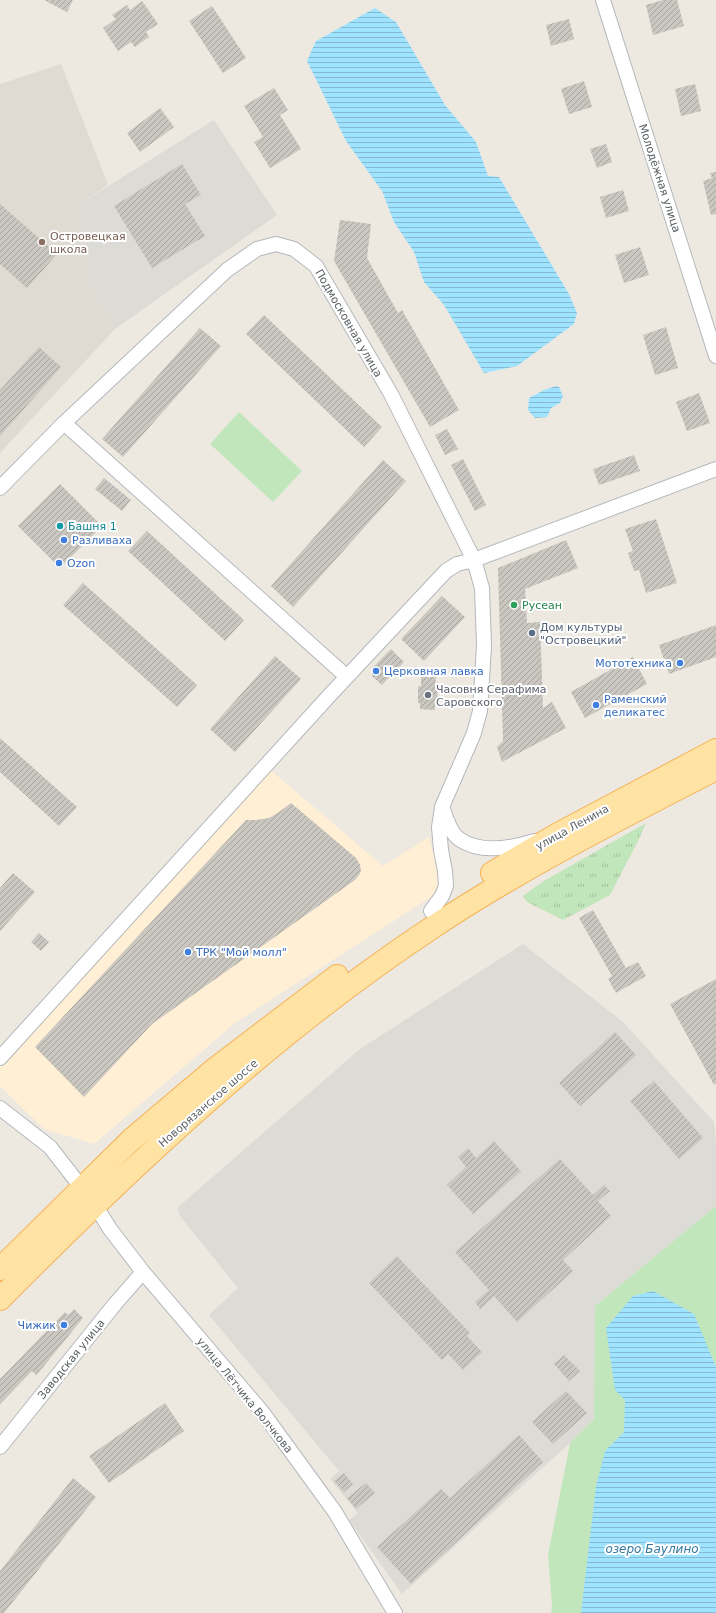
<svg xmlns="http://www.w3.org/2000/svg" width="716" height="1613" font-family="'DejaVu Sans',sans-serif">
<style>
.commercial{fill:#ffefd4}
.industrial{fill:#dddbd5}
.education{fill:#dfdad2}
.grass{fill:url(#grass-tufts)}
.park{fill:#c2e6bc}
.water{fill:url(#water-rules)}
.building{fill:url(#building-hatch)}
.lines{fill:none;stroke-linecap:round;stroke-linejoin:round}
.street-casing{stroke:#b4b8bc;stroke-width:16}
.primary-casing{stroke:#f5b052;stroke-width:24}
.street{stroke:#fff;stroke-width:14}
.primary{stroke:#ffe3a4;stroke-width:22}
.education-dot{fill:#8d6e63;stroke:#fff;stroke-width:1.5}
.culture-dot{fill:#0f9aa8;stroke:#fff;stroke-width:1.5}
.shop-dot{fill:#3f7fe0;stroke:#fff;stroke-width:1.5}
.leisure-dot{fill:#2e9e5b;stroke:#fff;stroke-width:1.5}
.service-dot{fill:#5c6f8a;stroke:#fff;stroke-width:1.5}
.worship-dot{fill:#6b7280;stroke:#fff;stroke-width:1.5}
.labels{text-anchor:middle;stroke-width:4;stroke-linejoin:round;paint-order:stroke}
.street-label{font-size:11px;fill:#595f62;stroke:#fff}
.education-label{font-size:11px;fill:#785e54;stroke:#fff;text-anchor:start}
.culture-label{font-size:11px;fill:#0d838f;stroke:#fff;text-anchor:start}
.shop-label{font-size:11px;fill:#366cbe;stroke:#fff;text-anchor:start}
.leisure-label{font-size:11px;fill:#27864d;stroke:#fff;text-anchor:start}
.service-label{font-size:11px;fill:#4e5e75;stroke:#fff;text-anchor:start}
.worship-label{font-size:11px;fill:#5b616d;stroke:#fff;text-anchor:start}
.water-label{font-size:12px;font-style:italic;fill:#3579a1;stroke:#fff}
</style>
<defs>
<pattern id="grass-tufts" width="24" height="20" patternUnits="userSpaceOnUse"><rect width="24" height="20" fill="#c2e6bc"/><path d="M3 7l-1-3M5 7V3M7 7l1-3M15 17l-1-3M17 17v-4M19 17l1-3" fill="none" stroke="#a1be9c"/></pattern>
<pattern id="water-rules" width="6" height="5" patternUnits="userSpaceOnUse"><rect width="6" height="5" fill="#9fe3ff"/><path d="M0 2.5h6" fill="none" stroke="#85bbd2"/></pattern>
<pattern id="building-hatch" width="6" height="6" patternUnits="userSpaceOnUse"><rect width="6" height="6" fill="#cac6c0"/><path d="M-1 1l2-2M0 6l6-6M5 7l2-2" fill="none" stroke="#a7a49f"/></pattern>
</defs>
<rect width="100%" height="100%" fill="#ede9e1"/>
<path class="commercial" d="M268 768 383 866 429 837 438 872 439 886 431 897 235 1023 94 1144 44 1129 0 1086V1065Z"/>
<path class="industrial" d="M214 120 277 215 115 329 89 279 78 205Z
M523 944 622 1021 714 1122 716 1142V1206L595 1306 594 1419 570 1443 402 1594 349 1520 358 1513 330 1479 339 1471 209 1315 238 1288 180 1216 177 1208 360 1049Z"/>
<path class="education" d="M61 64 108 185 78 205 89 279 115 329 0 453V84Z"/>
<path class="grass" d="M646 823 638 841 610 895 563 920 527 902 523 896 542 882Z"/>
<path class="park" d="M239 412 302 471 273 502 210 444Z
M716 1206V1613H551L552 1606 548 1555 570 1443 594 1419 595 1306Z"/>
<path class="water" d="M375 8 396 22 445 105 476 142 488 176 499 177 569 294 577 313 574 324 517 366 484 373 444 305 424 282 414 252 394 222 382 191 346 141 307 61 316 41Z
M556 386 559 387 563 396 560 403 551 408 547 417 535 418 528 410 529 398 544 390Z
M653 1291 694 1314 716 1367V1613H581L596 1486 605 1451 624 1432 625 1400 615 1390 606 1328 633 1296Z"/>
<path class="building" d="M44 0H73L67 12Z
M663 0H677L684 26 653 35 646 5Z
M142 1 158 24 146 32 149 37 135 47 131 42 118 51 103 28 116 19 112 15 127 5 130 10Z
M212 6 246 58 223 73 189 21Z
M569 19 574 39 551 46 546 25Z
M584 81 592 107 569 114 561 89Z
M695 84 701 111 681 116 675 89Z
M274 88 288 110 280 115 301 149 270 168 254 142 263 137 244 106Z
M160 108 174 127 140 152 127 133Z
M606 144 612 162 597 168 590 149Z
M182 164 201 195 185 204 205 236 152 268 114 206Z
M716 172V214L711 215 703 181 712 178 710 173Z
M623 190 629 211 606 218 600 197Z
M0 204 57 254 27 288 0 264Z
M340 220 371 224 367 258 398 313 402 310 459 410 430 427 334 261Z
M640 247 649 275 624 283 615 255Z
M264 315 382 427 364 447 246 334Z
M666 327 678 368 655 375 643 335Z
M200 328 221 346 123 457 102 439Z
M39 347 61 367 0 436V390Z
M699 393 710 423 687 431 676 402Z
M447 429 458 449 445 455 435 435Z
M634 455 640 471 599 485 593 469Z
M463 459 486 505 475 511 451 465Z
M383 460 406 481 293 607 271 586Z
M104 478 131 500 122 511 95 489Z
M60 484 102 526 60 568 18 526Z
M656 519 677 583 646 593 639 570 634 571 628 553 633 551 625 529Z
M147 531 244 620 225 641 128 551Z
M566 540 578 568 525 589 527 623 540 622 543 708 552 702 566 728 502 762 497 747 503 741 498 568Z
M83 583 197 685 177 707 63 605Z
M442 596 465 617 424 661 401 639Z
M716 625V657L669 674 659 645Z
M391 649 404 662 382 685 372 676V668Z
M275 656 301 679 235 752 210 729Z
M633 657 647 684 585 718 571 692Z
M421 676 436 677 435 686 438 687 437 703H435V710L420 709V703H418V686H421Z
M0 738 77 807 59 826 0 772Z
M291 803 356 858 360 865 361 871 359 875 355 880 152 1024 84 1097 35 1047 246 820H256L269 818 279 812Z
M13 873 35 892 0 931V888Z
M593 910 626 968 638 962 646 976 616 993 608 979 612 976 579 918Z
M39 933 49 942 41 951 31 942Z
M716 979V1083L714 1085 670 1004Z
M615 1032 636 1055 580 1106 559 1083Z
M654 1081 703 1138 679 1159 630 1101Z
M494 1141 521 1171 473 1214 447 1185 466 1167 458 1157 468 1148 476 1158Z
M560 1159 593 1195 604 1185 610 1191 598 1201 611 1216 563 1260 573 1271 517 1322 494 1296 480 1309 475 1302 489 1290 455 1252Z
M397 1256 470 1333 467 1336 482 1352 463 1370 448 1354 442 1360 369 1283Z
M74 1309 83 1318 44 1366 36 1375 32 1371 0 1404V1379L65 1312 68 1315Z
M564 1355 580 1371 569 1381 554 1364Z
M566 1391 587 1413 553 1444 532 1422Z
M165 1403 184 1431 109 1483 89 1456Z
M519 1435 543 1462 411 1584 377 1547 441 1489 450 1498Z
M344 1473 353 1484 344 1492 334 1481Z
M73 1478 96 1497 4 1613H0V1571Z
M366 1483 375 1493 356 1509 347 1498Z"/>
<g class="lines">
<defs>
<path id="street" d="M603 0 716 356
M64 423 346 676
M0 488 64 423 227 270 257 249 276 244 294 249 316 266 391 394 474 560 482 588 484 646 480 711 474 733 442 807 439 827 441 850 445 871 446 886 442 896 431 911
M443 809C446 819 450 832 459 839 480 854 512 848 535 841
M0 1058 328 697 446 571 457 564 474 560 716 469
M0 1108 50 1147 95 1205 110 1229 143 1272 263 1413 335 1512 395 1613
M0 1447 115 1304 143 1272"/>
<path id="primary" d="M492 873 558 834 716 750
M0 1269 131 1140 216 1068 337 976
M0 1299C134 1164 274 1032 433 927 523 867 621 818 716 769"/>
</defs>
<use href="#street" class="street-casing"/>
<use href="#primary" class="primary-casing"/>
<use href="#street" class="street"/>
<use href="#primary" class="primary"/>
</g>
<circle class="education-dot" cx="42" cy="242" r="4"/>
<circle class="culture-dot" cx="60" cy="526" r="4"/>
<g class="shop-dot">
<circle cx="64" cy="540" r="4"/>
<circle cx="59" cy="563" r="4"/>
<circle cx="680" cy="663" r="4"/>
<circle cx="376" cy="671" r="4"/>
<circle cx="596" cy="705" r="4"/>
<circle cx="188" cy="952" r="4"/>
<circle cx="64" cy="1325" r="4"/>
</g>
<circle class="leisure-dot" cx="514" cy="605" r="4"/>
<circle class="service-dot" cx="532" cy="633" r="4"/>
<circle class="worship-dot" cx="428" cy="695" r="4"/>
<g class="labels">
<g class="street-label">
<text transform="translate(660 178) rotate(72)" y="4">Молодёжная улица</text>
<text transform="translate(349 323) rotate(60)" y="4">Подмосковная улица</text>
<text transform="translate(572 827) rotate(-29)" y="4">улица Ленина</text>
<text transform="translate(208 1103) rotate(-41)" y="4">Новорязанское шоссе</text>
<text transform="translate(71 1359) rotate(-51)" y="4">Заводская улица</text>
<text transform="translate(245 1395) rotate(51)" y="4">улица Лётчика Волчкова</text>
</g>
<g class="education-label">
<text x="50" y="240">Островецкая<tspan x="50" dy="13">школа</tspan></text>
</g>
<g class="culture-label">
<text x="68" y="530">Башня 1</text>
</g>
<g class="shop-label">
<text x="72" y="544">Разливаха</text>
<text x="67" y="567">Ozon</text>
<text x="672" y="667" text-anchor="end">Мототехника</text>
<text x="384" y="675">Церковная лавка</text>
<text x="604" y="703">Раменский<tspan x="604" dy="13">деликатес</tspan></text>
<text x="196" y="956">ТРК "Мой молл"</text>
<text x="56" y="1329" text-anchor="end">Чижик</text>
</g>
<g class="leisure-label">
<text x="522" y="609">Русеан</text>
</g>
<g class="service-label">
<text x="540" y="631">Дом культуры<tspan x="540" dy="13">"Островецкий"</tspan></text>
</g>
<g class="worship-label">
<text x="436" y="693">Часовня Серафима<tspan x="436" dy="13">Саровского</tspan></text>
</g>
<g class="water-label">
<text x="652" y="1553">озеро Баулино</text>
</g>
</g>
</svg>
